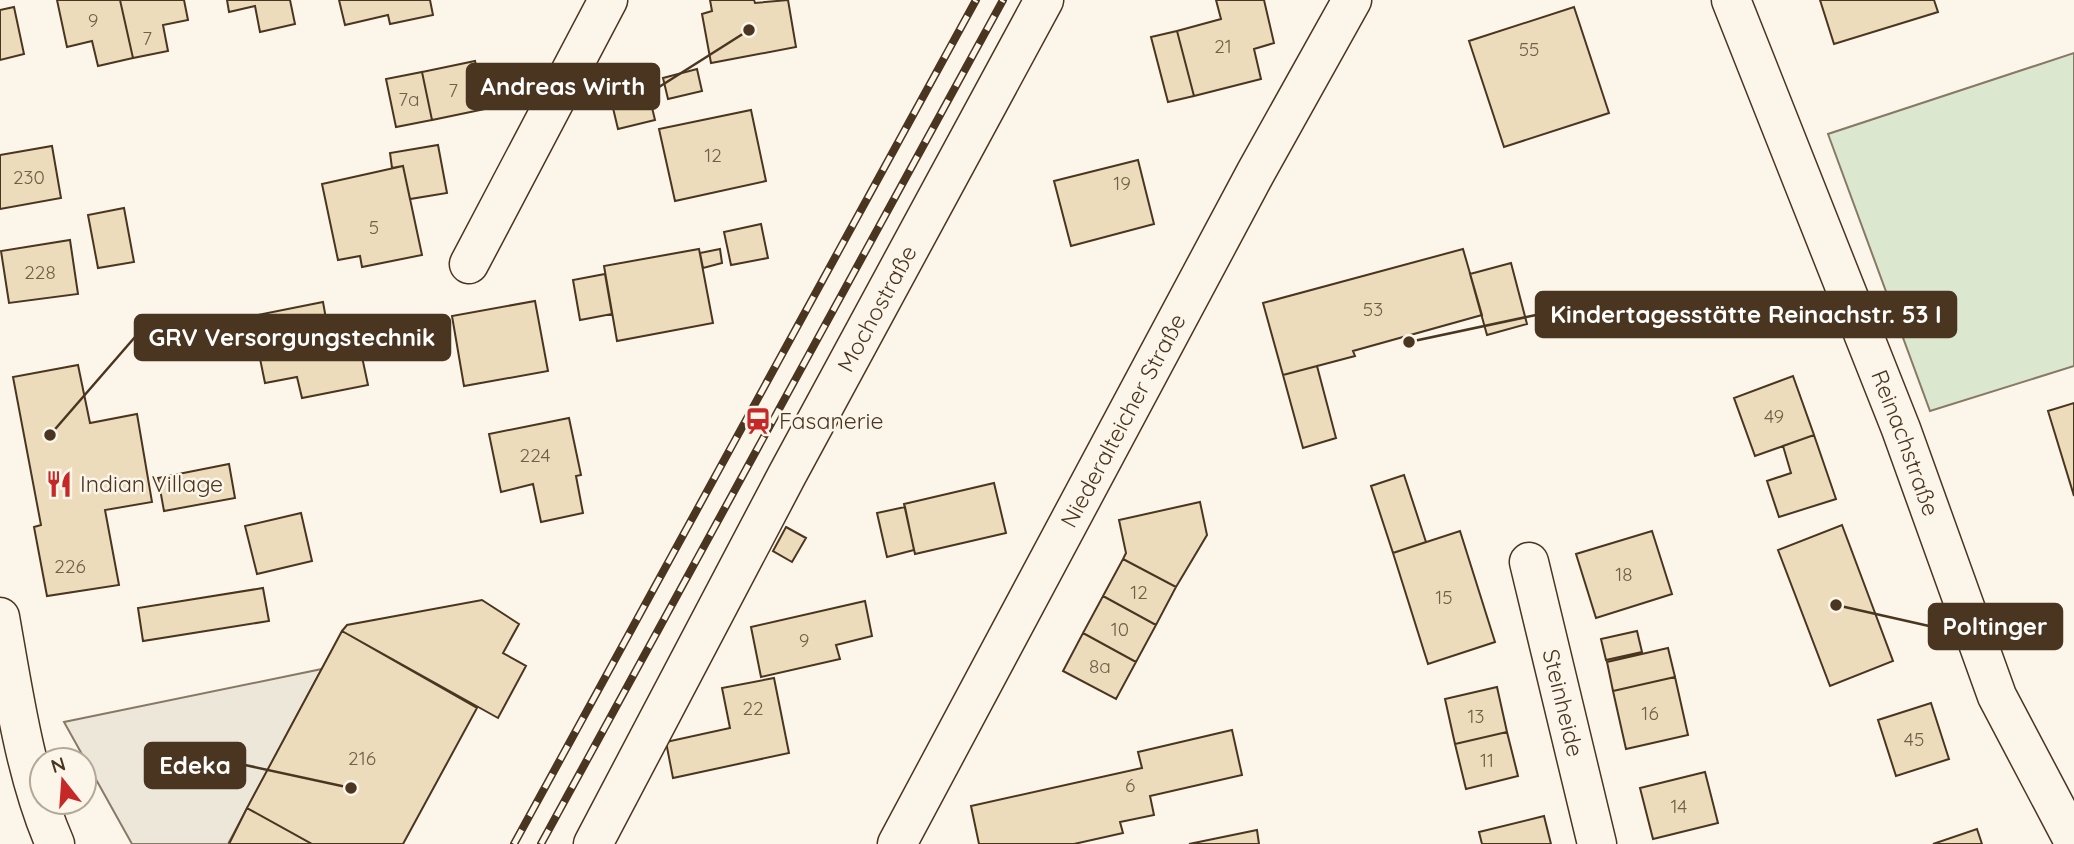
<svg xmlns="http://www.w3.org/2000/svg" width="2074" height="844" font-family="Quicksand,sans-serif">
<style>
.green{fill:#dce7d0;stroke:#887966;stroke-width:2}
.parking{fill:#ede7d9;stroke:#887966;stroke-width:2}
.building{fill:#ecdcbc;stroke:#4a3520;stroke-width:2}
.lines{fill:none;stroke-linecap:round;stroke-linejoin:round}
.minor-casing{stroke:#4a3520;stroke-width:41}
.major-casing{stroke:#4a3520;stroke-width:41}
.minor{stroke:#fbf6e9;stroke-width:38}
.major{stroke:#fbf6e9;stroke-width:38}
.rail-casing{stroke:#4a3520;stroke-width:8}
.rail{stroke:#fbf6e9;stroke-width:5;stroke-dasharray:16;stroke-linecap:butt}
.labels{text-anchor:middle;stroke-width:5;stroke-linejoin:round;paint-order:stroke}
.number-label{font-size:19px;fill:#725f47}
.street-label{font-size:23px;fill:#4a3520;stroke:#fbf6e9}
.poi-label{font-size:23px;fill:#4a3520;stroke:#fbf6e9;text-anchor:start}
.leader{fill:none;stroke:#4a3520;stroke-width:2.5}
.callout-dot{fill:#4a3520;stroke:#fbf6e9;stroke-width:2.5}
.callout{fill:#4a3520;stroke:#4a3520;stroke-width:2.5}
.callout-label{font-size:24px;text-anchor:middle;font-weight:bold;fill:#fff}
</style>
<rect width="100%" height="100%" fill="#fbf6e9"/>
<path class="green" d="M2074 53V366L1930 411 1828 134Z"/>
<path class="parking" d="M322 669 228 844H132L64 722Z"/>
<path class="building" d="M57 0H120L133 58 98 66 92 41 67 47Z
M120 0H184L188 20 163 25 168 51 133 58Z
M227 0H290L295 24 260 32 255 6 229 12Z
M339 0H430L433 15 390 24 388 15 345 25Z
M710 0H754L755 3 788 0 796 47 711 63 702 14 712 11Z
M1216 0H1264L1274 43 1254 49 1261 79 1194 96 1177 31 1221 19Z
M1820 0H1934L1938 12 1834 44Z
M14 7 24 54 0 60V10Z
M1574 7 1609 113 1504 147 1469 41Z
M1177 31 1194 96 1168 102 1151 37Z
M475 61 485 109 432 120 422 72Z
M697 69 702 91 668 99 663 78Z
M422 72 432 120 396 127 386 79Z
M650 99 655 120 618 129 613 108Z
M751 110 766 181 675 201 659 129Z
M438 145 447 193 410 199 403 166 392 168 390 153Z
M52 146 61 198 0 209V155Z
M1138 160 1154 224 1071 246 1054 181Z
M403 166 422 255 362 267 360 256 338 260 322 184Z
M124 208 134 262 98 268 88 215Z
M761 224 768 258 731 265 724 232Z
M70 240 78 294 9 303 1 251Z
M699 249 713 323 617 341 604 266Z
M720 249 722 263 703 268 700 253Z
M1463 249 1482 315 1353 351 1355 356 1283 375 1263 303Z
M1511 263 1527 324 1487 335 1470 274Z
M605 274 612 314 580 320 573 280Z
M535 301 548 371 464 386 452 316Z
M323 302 328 330 355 324 368 385 302 398 297 377 265 383 257 344 208 355 202 326Z
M78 365 90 423 137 414 152 502 105 510 119 585 47 596 34 527 41 525 13 377Z
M1317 366 1336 438 1303 448 1283 375Z
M1793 376 1814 435 1755 456 1734 398Z
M2074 403V496L2048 411Z
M569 418 581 475 576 476 583 513 541 522 533 484 501 492 489 434Z
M1814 435 1836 499 1779 517 1767 481 1791 473 1783 446Z
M229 464 235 498 164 511 158 478Z
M1404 475 1426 542 1393 553 1371 486Z
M994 483 1006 533 915 554 904 504Z
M1200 502 1207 535 1176 587 1123 559 1126 553 1119 520Z
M905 507 914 550 887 557 877 513Z
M301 513 312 561 257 574 245 526Z
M1842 525 1893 661 1830 686 1778 550Z
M786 527 806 538 792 562 773 551Z
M1460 531 1495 642 1428 664 1393 553Z
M1652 531 1672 594 1596 618 1576 554Z
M1123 559 1176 587 1156 625 1103 596Z
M263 588 269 621 143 641 138 608Z
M1103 596 1156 625 1136 662 1083 633Z
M482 600 519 624 503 653 526 666 498 718 342 631 347 625Z
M865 601 872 636 836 645 840 659 761 677 751 627Z
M342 631 477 708 403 844H312L247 808Z
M1637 631 1642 652 1606 660 1601 639Z
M1083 633 1136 662 1116 699 1063 671Z
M1668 648 1675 677 1613 691 1607 662Z
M1675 677 1688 735 1626 749 1613 691Z
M774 678 789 753 673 778 666 742 730 728 722 688Z
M1497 687 1507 732 1455 744 1445 699Z
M1931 703 1949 759 1896 776 1878 720Z
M1232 730 1242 775 1150 796 1154 815 1120 822 1123 833 1074 844H979L971 806 1142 768 1138 752Z
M1507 732 1518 776 1466 789 1455 744Z
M1705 772 1718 823 1653 839 1640 788Z
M247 808 312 844H229Z
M1544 816 1551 844H1482L1479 832Z
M1977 829 1982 844H1933Z
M1257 830 1259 844H1189Z"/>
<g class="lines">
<defs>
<g id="minor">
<path id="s1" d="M1731 0 1901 429 1997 696 2074 842"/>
<path d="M469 264 608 0"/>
<path id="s2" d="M1529 562 1597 844"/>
<path id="s3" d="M593 844 787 475 1044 0"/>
<path id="s4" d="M897 844 1256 172 1352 0"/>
</g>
<path id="major" d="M0 617C13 690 25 776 55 844"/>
</defs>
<use href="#minor" class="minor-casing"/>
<use href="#major" class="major-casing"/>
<use href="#minor" class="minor"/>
<use href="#major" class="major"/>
<defs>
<path id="rail" d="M514 844 976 0
M541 844 1003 0"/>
</defs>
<use href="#rail" class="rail-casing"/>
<use href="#rail" class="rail"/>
</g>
<defs>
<symbol id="station-bare" viewBox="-9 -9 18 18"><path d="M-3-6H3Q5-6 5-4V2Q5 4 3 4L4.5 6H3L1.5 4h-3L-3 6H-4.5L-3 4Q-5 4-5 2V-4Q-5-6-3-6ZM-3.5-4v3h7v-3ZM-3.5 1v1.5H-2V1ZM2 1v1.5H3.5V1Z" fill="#c62828" stroke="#fbf6e9" stroke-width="2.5" paint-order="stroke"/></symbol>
<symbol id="restaurant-bare" viewBox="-9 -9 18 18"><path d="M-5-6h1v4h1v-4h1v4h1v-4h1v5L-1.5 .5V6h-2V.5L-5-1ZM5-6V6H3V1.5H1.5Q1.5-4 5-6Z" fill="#c62828" stroke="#fbf6e9" stroke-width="2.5" paint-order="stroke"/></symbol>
</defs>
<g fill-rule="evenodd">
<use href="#station-bare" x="739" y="402" width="38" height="38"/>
<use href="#restaurant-bare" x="40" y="465" width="38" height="38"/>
</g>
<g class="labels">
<g class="number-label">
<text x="93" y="27">9</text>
<text x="147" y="45">7</text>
<text x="1223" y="53">21</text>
<text x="1529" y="56">55</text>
<text x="453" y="97">7</text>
<text x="409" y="106">7a</text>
<text x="713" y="162">12</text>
<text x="29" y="184">230</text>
<text x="1122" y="190">19</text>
<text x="374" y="234">5</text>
<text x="40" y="279">228</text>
<text x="1373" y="316">53</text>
<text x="1774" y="423">49</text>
<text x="535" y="462">224</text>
<text x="70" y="573">226</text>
<text x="1624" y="581">18</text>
<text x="1139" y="599">12</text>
<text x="1444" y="604">15</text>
<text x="1120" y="636">10</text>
<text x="804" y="647">9</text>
<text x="1100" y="673">8a</text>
<text x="753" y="715">22</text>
<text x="1650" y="720">16</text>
<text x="1476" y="723">13</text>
<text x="1914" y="746">45</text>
<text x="362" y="765">216</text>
<text x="1487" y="767">11</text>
<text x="1130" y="792">6</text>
<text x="1679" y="813">14</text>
</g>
<g class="street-label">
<text dy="8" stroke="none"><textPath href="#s3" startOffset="606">Mochostraße</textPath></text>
<text dy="8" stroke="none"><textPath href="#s4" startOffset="480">Niederalteicher Straße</textPath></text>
<text dy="8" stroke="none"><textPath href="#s1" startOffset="476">Reinachstraße</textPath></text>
<text dy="8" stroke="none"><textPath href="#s2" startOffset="145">Steinheide</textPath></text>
</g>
<g class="poi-label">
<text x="779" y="429">Fasanerie</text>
<text x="80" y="492">Indian Village</text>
</g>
</g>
<path class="leader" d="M749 30L659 87M1409 342L1536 315M50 435L135 337M1836 605L1929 626M351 788L245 765"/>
<g class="callout-dot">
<circle cx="749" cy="30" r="7"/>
<circle cx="1409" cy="342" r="7"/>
<circle cx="50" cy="435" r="7"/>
<circle cx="1836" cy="605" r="7"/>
<circle cx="351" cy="788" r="7"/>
</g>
<g class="callout">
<rect x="467" y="64" width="192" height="45" rx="7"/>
<rect x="1536" y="292" width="420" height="45" rx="7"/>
<rect x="135" y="315" width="315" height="45" rx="7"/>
<rect x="1929" y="604" width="133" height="45" rx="7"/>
<rect x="145" y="743" width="100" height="45" rx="7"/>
</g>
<g class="callout-label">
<text x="563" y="95">Andreas Wirth</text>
<text x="1746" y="323">Kindertagesstätte Reinachstr. 53 I</text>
<text x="292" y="346">GRV Versorgungstechnik</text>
<text x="1995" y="635">Poltinger</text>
<text x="195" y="774">Edeka</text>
</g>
<g transform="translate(63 781) rotate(343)"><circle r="33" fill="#fbf6e9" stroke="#b4a999" stroke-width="2"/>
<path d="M0-5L12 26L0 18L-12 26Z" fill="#c62828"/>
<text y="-10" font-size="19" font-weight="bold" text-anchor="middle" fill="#4a3520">N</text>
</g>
</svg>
